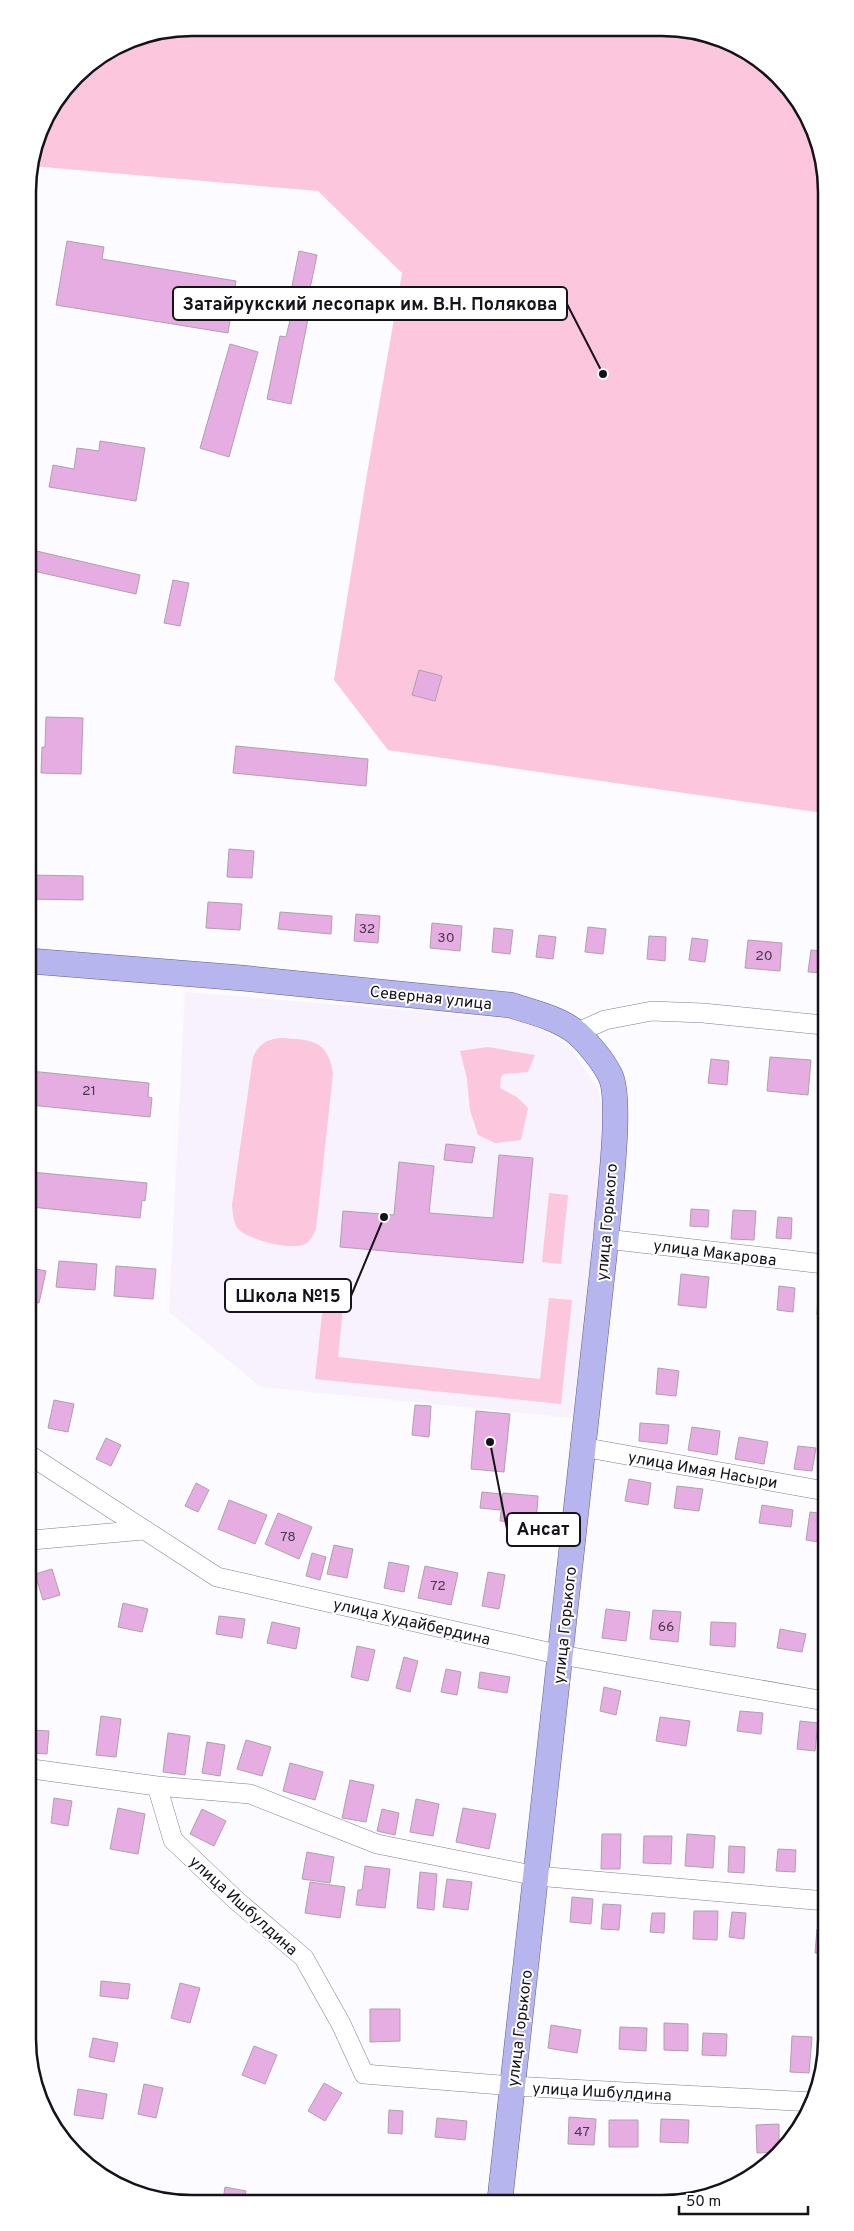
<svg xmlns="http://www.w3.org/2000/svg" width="854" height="2231" font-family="Overpass,sans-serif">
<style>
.built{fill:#f7f2fe}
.green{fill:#fcc6dc}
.building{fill:#e6ade2;stroke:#b09fae}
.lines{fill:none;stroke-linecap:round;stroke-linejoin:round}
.minor-casing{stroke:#847c8e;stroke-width:20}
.major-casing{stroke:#5e5b9b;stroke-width:26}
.minor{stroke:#fff;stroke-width:19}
.major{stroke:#b6b5ed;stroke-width:25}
.labels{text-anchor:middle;stroke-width:4;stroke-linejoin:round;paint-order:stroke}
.number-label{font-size:14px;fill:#49394b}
.street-label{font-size:16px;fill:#151219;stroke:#fff}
.rim{fill:none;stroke:#151219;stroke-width:2.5}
.leader{fill:none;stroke:#151219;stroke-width:2}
.callout-dot{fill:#151219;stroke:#fff;stroke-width:2}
.callout{fill:#fff;stroke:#151219;stroke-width:2}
.callout-label{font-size:18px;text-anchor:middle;font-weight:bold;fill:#151219}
</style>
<rect width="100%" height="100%" fill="#fcfbff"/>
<path class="built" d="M185 992 525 1020 569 1046 598 1088 606 1122 572 1418 261 1387 169 1312Z"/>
<path class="green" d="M193 28 693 31 735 45 778 76 821 150 823 813 388 750 334 680 367 474 402 273 318 191 32 166 45 119 84 69 130 40Z
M281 1038C311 1040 328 1039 333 1074L316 1229C313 1235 311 1241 305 1244 290 1251 253 1240 240 1231 233 1225 233 1214 232 1205L253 1057C259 1044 267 1039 281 1038Z
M488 1047 535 1055 528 1072 504 1074 501 1077 500 1088 517 1097 528 1108 521 1140 495 1143 478 1135 470 1110 467 1079 460 1051Z
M549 1193 568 1195 561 1264 542 1262Z
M325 1287 345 1289 338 1357 540 1379 549 1298 572 1300 561 1404 315 1379Z"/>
<path class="building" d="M67 241 104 247 102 259 236 281 228 333 56 305Z
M299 251 317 255 306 308 310 309 291 404 267 399 280 336 286 337 293 307 288 306Z
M230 344 258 352 229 457 200 448Z
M100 441 145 448 136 501 49 487 53 465 74 469 77 448 99 451Z
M32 550 140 575 136 594 29 570Z
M173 580 189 583 180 626 164 623Z
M419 670 442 676 435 701 412 695Z
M46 717 83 718 81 774 41 773 42 747H45Z
M236 746 368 759 366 786 233 773Z
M229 849 254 851 252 878 227 877Z
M30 875 83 876V900L30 899Z
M208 902 242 904 240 930 206 928Z
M280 912 332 916 331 934 278 929Z
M356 914 380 916 378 943 354 941Z
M432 923 462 926 460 951 430 948Z
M588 927 606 929 603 954 585 952Z
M494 928 513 930 510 954 492 952Z
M539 935 556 937 553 959 536 957Z
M649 936 666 937 665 961 647 959Z
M692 938 708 940 705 962 689 960Z
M748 940 782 943 780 971 745 968Z
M811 950 823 951V973L808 972Z
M770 1057 811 1060 808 1095 767 1091Z
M711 1059 729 1061 727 1085 708 1083Z
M30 1071 149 1083 148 1097 152 1098 150 1117 30 1105Z
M446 1144 475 1147 472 1163 444 1160Z
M499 1155 533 1158 523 1263 340 1247 343 1211 394 1215 399 1162 434 1166 429 1213 493 1218Z
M31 1172 147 1183 145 1201 142 1200 140 1218 31 1207Z
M691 1209 709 1210 708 1227 690 1226Z
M733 1210 756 1211 754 1240 731 1239Z
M778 1217 792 1218 791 1239 776 1238Z
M59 1261 97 1264 95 1290 56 1287Z
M116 1266 156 1269 153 1299 114 1296Z
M31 1268 46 1271 39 1303 31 1301Z
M681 1274 709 1277 706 1308 678 1305Z
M779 1286 795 1288 793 1312 777 1310Z
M818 1290H824V1315H817Z
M658 1368 679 1371 676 1396 656 1394Z
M54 1400 74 1404 68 1432 48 1428Z
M415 1405 431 1406 429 1437 412 1435Z
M476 1411 510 1414 504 1472 471 1469Z
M640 1423 669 1425 667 1444 639 1441Z
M692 1427 720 1431 717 1455 688 1450Z
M739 1437 768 1442 764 1464 735 1459Z
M106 1438 121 1445 111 1466 96 1459Z
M798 1446 816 1448 812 1471 794 1469Z
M824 1453H825V1475L820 1474Z
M629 1479 651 1483 648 1505 625 1501Z
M196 1483 209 1490 198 1512 185 1506Z
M677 1486 703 1489 699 1511 674 1508Z
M482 1492 501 1494 500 1510 480 1508Z
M503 1493 538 1496 536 1524 500 1521Z
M229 1500 267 1515 255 1544 218 1529Z
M762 1505 793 1510 791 1527 759 1523Z
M810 1512 825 1514V1543L806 1540Z
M278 1513 312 1527 299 1559 265 1544Z
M334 1545 353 1549 347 1578 327 1574Z
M312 1553 326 1557 320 1580 306 1576Z
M389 1562 409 1566 404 1592 384 1588Z
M425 1566 458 1573 451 1605 418 1598Z
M52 1569 60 1595 43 1600 35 1574Z
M488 1572 505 1575 499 1609 482 1606Z
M123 1603 148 1609 142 1632 118 1627Z
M606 1609 630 1612 626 1641 602 1638Z
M653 1610 681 1612 678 1642 650 1639Z
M219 1616 245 1619 242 1638 216 1634Z
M272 1622 300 1628 296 1649 267 1643Z
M711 1622 736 1623 735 1647 710 1645Z
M780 1629 806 1634 802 1652 777 1648Z
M357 1646 375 1650 368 1681 351 1677Z
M404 1657 418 1661 410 1692 396 1688Z
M446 1669 461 1672 457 1695 441 1692Z
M480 1672 510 1677 507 1693 478 1688Z
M604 1687 621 1691 616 1715 600 1711Z
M740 1711 763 1713 761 1734 737 1731Z
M101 1716 121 1719 116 1757 96 1755Z
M660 1717 690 1721 686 1746 656 1741Z
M800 1721 818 1723 815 1751 797 1749Z
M32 1730 49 1731 47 1754 32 1753Z
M168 1733 190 1736 185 1775 163 1772Z
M246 1740 271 1747 262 1776 237 1769Z
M207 1742 225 1745 220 1776 202 1773Z
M290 1763 323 1772 315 1800 283 1791Z
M350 1780 374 1785 366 1822 342 1818Z
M54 1798 72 1801 68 1826 51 1823Z
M416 1799 439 1804 433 1836 410 1832Z
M118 1808 145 1814 138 1854 110 1849Z
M463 1808 496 1814 489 1849 456 1842Z
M202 1809 226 1821 214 1846 190 1834Z
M382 1809 399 1813 395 1835 377 1831Z
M602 1834H621L620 1869H601Z
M687 1834 715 1836 713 1868 685 1866Z
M644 1836H672L671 1864 643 1863Z
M729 1846 745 1847 744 1873 728 1872Z
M778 1849 796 1850 795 1872 776 1871Z
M307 1852 334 1857 330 1883 302 1879Z
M365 1866 390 1869 385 1908 356 1905 358 1890H362Z
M420 1872 437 1874 434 1910 417 1908Z
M447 1879 472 1882 468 1910 443 1907Z
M310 1882 345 1887 340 1918 305 1913Z
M572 1897 593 1899 591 1924 570 1922Z
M603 1904 621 1905 619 1930 601 1929Z
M694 1911H718L717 1940 693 1939Z
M732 1912 746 1913 744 1939 729 1937Z
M652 1913H665L664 1933 650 1932Z
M817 1929 826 1930V1953H815Z
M101 1981 130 1984 128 1999 100 1996Z
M180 1983 200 1988 190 2023 171 2018Z
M370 2009H400V2041L370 2042Z
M664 2023 688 2024V2051L664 2050Z
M551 2025 581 2030 577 2053 548 2048Z
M620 2027 647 2028 646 2051 619 2049Z
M703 2033 727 2034 726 2056 702 2055Z
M792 2036 812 2037 809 2073 790 2072Z
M93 2038 118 2043 114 2062 89 2057Z
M254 2046 277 2055 265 2084 242 2075Z
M324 2083 342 2093 325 2121 308 2111Z
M144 2084 163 2088 156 2118 138 2114Z
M78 2089 107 2094 103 2119 74 2115Z
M389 2110 403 2111 402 2134 388 2133Z
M569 2117 596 2119 594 2145 568 2144Z
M437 2118 467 2121 465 2140 435 2137Z
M661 2119 689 2120 688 2143 660 2142Z
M609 2120H638V2147H609Z
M779 2124V2152L757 2153 756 2125Z
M225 2187 246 2191 244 2200H223Z"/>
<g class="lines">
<defs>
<path id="minor" d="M576 1033 605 1020 652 1011 703 1013 823 1025
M606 1239 824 1264
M582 1447 825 1491
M31 1456 217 1577 561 1655 825 1701
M32 1540 144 1530
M32 1769 157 1786 250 1794 377 1844 537 1876 826 1901
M157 1786 173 1840 237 1901 304 1958 341 2024 364 2074 512 2086 814 2102"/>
<path id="major" d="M30 961 242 978 510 1005C532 1012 559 1018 577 1033 589 1044 603 1061 610 1075 623 1099 608 1207 606 1239L500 2199"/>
</defs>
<use href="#minor" class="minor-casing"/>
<use href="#major" class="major-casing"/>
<use href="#minor" class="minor"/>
<use href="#major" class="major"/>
</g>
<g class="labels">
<g class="number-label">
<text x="367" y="933">32</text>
<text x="446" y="942">30</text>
<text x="764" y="960">20</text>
<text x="89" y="1095">21</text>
<text x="288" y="1541">78</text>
<text x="438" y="1590">72</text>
<text x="666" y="1631">66</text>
<text x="582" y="2136">47</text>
</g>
<g class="street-label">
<text transform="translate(431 997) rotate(6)" y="6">Северная улица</text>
<text transform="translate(606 1222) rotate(-85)" y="6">улица Горького</text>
<text transform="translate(715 1252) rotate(7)" y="6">улица Макарова</text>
<text transform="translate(703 1469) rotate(10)" y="6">улица Имая Насыри</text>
<text transform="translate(412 1621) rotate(13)" y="6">улица Худайбердина</text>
<text transform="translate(564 1625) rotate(-84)" y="6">улица Горького</text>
<text transform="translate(244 1905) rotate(42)" y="6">улица Ишбулдина</text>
<text transform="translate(519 2028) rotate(-83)" y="6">улица Горького</text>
<text transform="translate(602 2091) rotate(3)" y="6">улица Ишбулдина</text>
</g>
</g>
<path d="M0 0H854V2231H0ZM192 36H662A156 156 0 0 1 818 192V2039A156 156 0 0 1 662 2195H192A156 156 0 0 1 36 2039V192A156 156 0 0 1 192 36Z" fill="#fff" fill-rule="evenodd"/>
<path class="rim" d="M192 36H662A156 156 0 0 1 818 192V2039A156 156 0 0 1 662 2195H192A156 156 0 0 1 36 2039V192A156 156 0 0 1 192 36Z"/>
<path class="leader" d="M603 374L567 304M384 1217L351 1296M490 1442L507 1529"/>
<g class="callout-dot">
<circle cx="603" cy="374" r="5"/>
<circle cx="384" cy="1217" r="5"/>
<circle cx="490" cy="1442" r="5"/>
</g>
<g class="callout">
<rect x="173" y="287" width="394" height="33" rx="5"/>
<rect x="225" y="1279" width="126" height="33" rx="5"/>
<rect x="507" y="1513" width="73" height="33" rx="5"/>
</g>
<g class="callout-label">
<text x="370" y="310">Затайрукский лесопарк им. В.Н. Полякова</text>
<text x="288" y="1302">Школа №15</text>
<text x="543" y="1535">Ансат</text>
</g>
<path d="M679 2206v8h129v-8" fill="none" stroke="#151219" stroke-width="2.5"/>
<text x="686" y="2206" font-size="15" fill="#151219" stroke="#ffffff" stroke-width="4" paint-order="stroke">50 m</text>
</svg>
